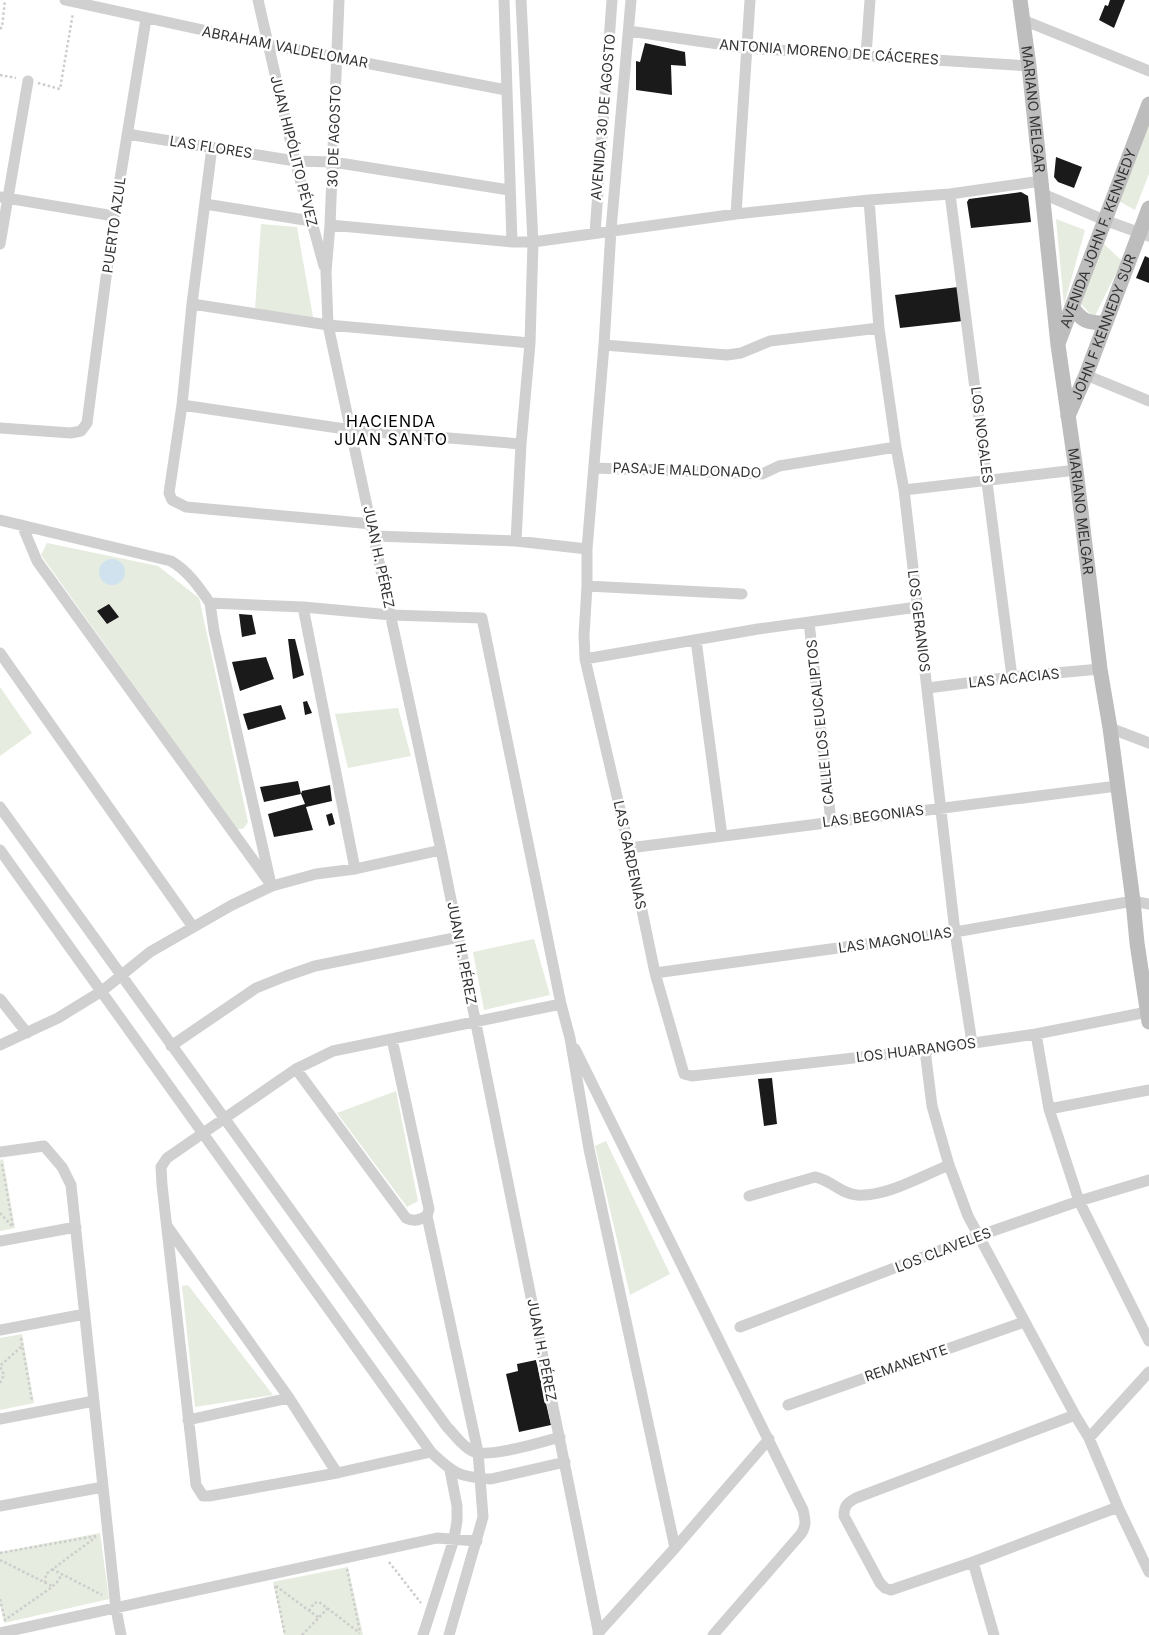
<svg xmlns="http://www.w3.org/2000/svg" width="1149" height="1635" font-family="Inter,sans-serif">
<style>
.green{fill:#e6ecdf}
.water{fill:#cfe2ee}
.building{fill:#1a1a1a}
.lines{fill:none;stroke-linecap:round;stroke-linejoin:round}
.path{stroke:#cdcdcd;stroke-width:2.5;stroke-dasharray:2.5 2.5;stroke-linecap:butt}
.street{stroke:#d0d0d0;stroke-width:11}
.secondary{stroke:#bdbdbd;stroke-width:15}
.labels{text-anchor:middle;stroke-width:5;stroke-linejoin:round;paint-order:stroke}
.street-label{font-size:14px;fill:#333;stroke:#fff}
.quarter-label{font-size:16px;letter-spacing:1px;fill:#000;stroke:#fff}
</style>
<rect width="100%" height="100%" fill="#fff"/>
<path class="green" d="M1149 117V174L1135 210 1117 200Z
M1056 219 1085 230 1064 305Z
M261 224 297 227 313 317 255 309Z
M1102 242 1122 261 1094 318 1081 304Z
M47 543 158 566 199 598 248 822 244 828 237 830 41 555Z
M0 687 32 733 0 756Z
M398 708 411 756 348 768 335 714Z
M534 939 550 995 484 1010 473 952Z
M396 1091 418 1201 407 1207 337 1113Z
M606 1141 670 1274 630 1295 595 1146Z
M3 1159 15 1228 0 1231V1160Z
M188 1285 273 1395 195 1407 182 1286Z
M22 1334 34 1403 0 1410V1338Z
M100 1533 109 1599 4 1623 0 1604V1552Z
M348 1567 363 1635H284L273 1582Z"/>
<path class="water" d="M99 572a13 13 0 1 1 26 0a13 13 0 1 1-26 0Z"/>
<path class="building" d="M1110 0H1125L1114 28 1099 20 1105 5 1108 6Z
M645 43 685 52 686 66 671 65 672 95 636 90V61L640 62Z
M1056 157 1082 167 1074 188 1058 182 1054 177Z
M1021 192 1028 196 1031 222 971 228 967 202 969 199Z
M1145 256 1149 258V283L1136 278Z
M958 287 963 321 900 328 895 295Z
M109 604 119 617 107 624 97 611Z
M239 614 252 615 256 634 242 637Z
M288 639H295L304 675 293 679Z
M266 657 274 679 240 691 232 662Z
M307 701 312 713 305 715 303 702Z
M281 705 286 719 248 730 243 714Z
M298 781 301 794 302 791 330 785 332 801 306 807 313 830 274 837 268 814 305 804 301 794 264 802 260 787Z
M332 813 335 824 329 826 326 815Z
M772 1078 777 1124 764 1126 758 1079Z
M536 1360 551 1425 519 1432 506 1374 518 1371 517 1364Z"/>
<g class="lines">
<path class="path" d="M0 29 2 27 5 0
M0 75 16 78
M38 83 60 89 73 13
M2 1164 13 1227
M0 1213 13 1227
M21 1338 32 1401
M0 1383 4 1375 0 1366 22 1346
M0 1553 96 1536
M0 1560 52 1586
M389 1562 421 1603
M52 1569 102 1595
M347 1569 360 1632
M45 1583 46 1574 96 1537
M275 1586 285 1635
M276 1586 319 1618
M0 1599 5 1620 52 1587 58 1581 62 1574
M309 1611 314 1603 319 1602 360 1633
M302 1635 328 1608"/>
<path class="street" d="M65 0 267 44 506 90
M258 0 295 161 324 266
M339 0 330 225 326 272 328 325 441 850 599 1635
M504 0 512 242
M631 0 611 230 604 345 587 549V586L584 635 585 659 629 848 655 973 684 1074 692 1076 925 1050 1036 1034 1147 1012
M1023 20 1149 71
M629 31 746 48 1029 66
M866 55 870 0
M127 134 295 161 333 162 509 190
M212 147 192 304 182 405 169 493 172 500 186 507 372 524
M1041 193 1104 220 1149 236
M950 194 1012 677
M0 197 114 216
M869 200 879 328 896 447 904 490 955 932 972 1043
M205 204 311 221
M736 214 750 0
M330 225 512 242H533L736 214 869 200 950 194 1041 181
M595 233 612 0
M0 244 28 81
M192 304 328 325 530 343
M604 345 727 355 741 353 770 341 879 328
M1086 375 1149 401
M182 405 352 430 521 444
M0 428 71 433 81 431 87 423 114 216 146 19
M594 468 762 474 779 466 896 447
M904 490 1076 470
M0 520 171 561C188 571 199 587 210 603L303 607 391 615 482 618 561 1004 570 1038 589 1149 675 1548
M22 525 37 561 272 886
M375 536 516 541 587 549
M516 541 521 444 530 343 533 242 521 0
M587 586 742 594
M210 603 214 631 270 880
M303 607 355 869
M809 622 831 822
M696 640 722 836
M0 653 193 927
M585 659 758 629 917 607
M928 688 1012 677 1100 669
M1110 728 1149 743
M0 807 447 1427C455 1435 462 1446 472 1451 487 1459 542 1442 560 1437
M629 848 1117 786
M0 850 431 1452C454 1474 459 1477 491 1479L565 1462
M655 973 955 932 1133 901 1149 904
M0 999 27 1033
M1036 1034 1049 1109 1079 1201 1149 1341
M392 1039 429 1209 427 1216 478 1452 483 1517 449 1635
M0 1045 58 1018 102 991 150 952 232 905 272 886 316 874 355 869 441 850
M171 1046 256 988 286 976 315 966 459 937
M575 1049 803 1510C805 1519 807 1525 801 1534L713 1635
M925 1050 932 1106 949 1165 968 1216 1075 1415 1089 1438 1118 1507 1149 1572
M296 1069 406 1218C414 1222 419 1220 427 1216
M1049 1109 1149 1090
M0 1152 44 1146 62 1167 71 1185 116 1609 121 1635
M749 1196 815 1177C831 1180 841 1194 857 1195 886 1197 922 1176 949 1165
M167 1226 289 1398 337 1473
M0 1241 76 1227
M740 1327 978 1236 1079 1201 1149 1180
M0 1330 85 1314
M788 1405 1024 1322
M1075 1415 856 1498C847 1503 844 1506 844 1516L880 1583 885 1588 891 1590 973 1562 1118 1507
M0 1419 94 1401
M188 1420 289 1398
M1089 1438 1149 1372
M431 1452 337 1473 209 1496H203L196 1485 162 1185 161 1167 167 1158 296 1069 333 1051 561 1004
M0 1506 103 1487
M973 1562 994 1635
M0 1633 437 1538 477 1541
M598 1633 675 1548 769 1439
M423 1635 454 1539 457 1521V1506L450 1470"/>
<g class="secondary">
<path id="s1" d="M1020 0 1029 66 1058 345 1076 470 1100 669 1110 728 1133 901 1137 943 1149 1022"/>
<path d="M1072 307C1082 321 1087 323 1105 323"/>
<path id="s2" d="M1059 341 1149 104"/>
<path id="s3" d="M1068 416 1086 375 1149 208"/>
</g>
</g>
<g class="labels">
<g class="street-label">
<text transform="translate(285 47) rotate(11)" y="5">ABRAHAM VALDELOMAR</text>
<text transform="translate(829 52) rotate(4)" y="5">ANTONIA MORENO DE CÁCERES</text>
<text dy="5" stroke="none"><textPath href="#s1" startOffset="110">MARIANO MELGAR</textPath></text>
<text transform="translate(603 117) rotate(-85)" y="5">AVENIDA 30 DE AGOSTO</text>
<text transform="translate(334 136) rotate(-88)" y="5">30 DE AGOSTO</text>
<text transform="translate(211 147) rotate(9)" y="5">LAS FLORES</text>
<text transform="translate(294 151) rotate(76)" y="5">JUAN HIPÓLITO PÉVEZ</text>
<text transform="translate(114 225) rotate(-82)" y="5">PUERTO AZUL</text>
<text dy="5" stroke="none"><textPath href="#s2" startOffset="110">AVENIDA JOHN F. KENNEDY</textPath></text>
<text dy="5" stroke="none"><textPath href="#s3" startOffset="96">JOHN F KENNEDY SUR</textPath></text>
<text transform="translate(982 435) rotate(83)" y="5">LOS NOGALES</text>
<text transform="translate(687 470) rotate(2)" y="5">PASAJE MALDONADO</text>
<text dy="5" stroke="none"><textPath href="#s1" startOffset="515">MARIANO MELGAR</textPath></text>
<text transform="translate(379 557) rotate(78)" y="5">JUAN H. PÉREZ</text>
<text transform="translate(919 621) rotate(83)" y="5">LOS GERANIOS</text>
<text transform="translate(1014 678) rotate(-6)" y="5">LAS ACACIAS</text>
<text transform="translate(820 722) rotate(-96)" y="5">CALLE LOS EUCALIPTOS</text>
<text transform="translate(873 816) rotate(-7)" y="5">LAS BEGONIAS</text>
<text transform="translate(630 855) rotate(78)" y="5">LAS GARDENIAS</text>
<text transform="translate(895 940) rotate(-8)" y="5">LAS MAGNOLIAS</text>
<text transform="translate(462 953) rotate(79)" y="5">JUAN H. PÉREZ</text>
<text transform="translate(916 1050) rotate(-7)" y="5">LOS HUARANGOS</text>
<text transform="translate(943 1250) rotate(-21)" y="5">LOS CLAVELES</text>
<text transform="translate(542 1350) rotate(79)" y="5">JUAN H. PÉREZ</text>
<text transform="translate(906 1363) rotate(-19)" y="5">REMANENTE</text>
</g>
<g class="quarter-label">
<text x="391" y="427">HACIENDA<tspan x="391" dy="18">JUAN SANTO</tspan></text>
</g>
</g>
</svg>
